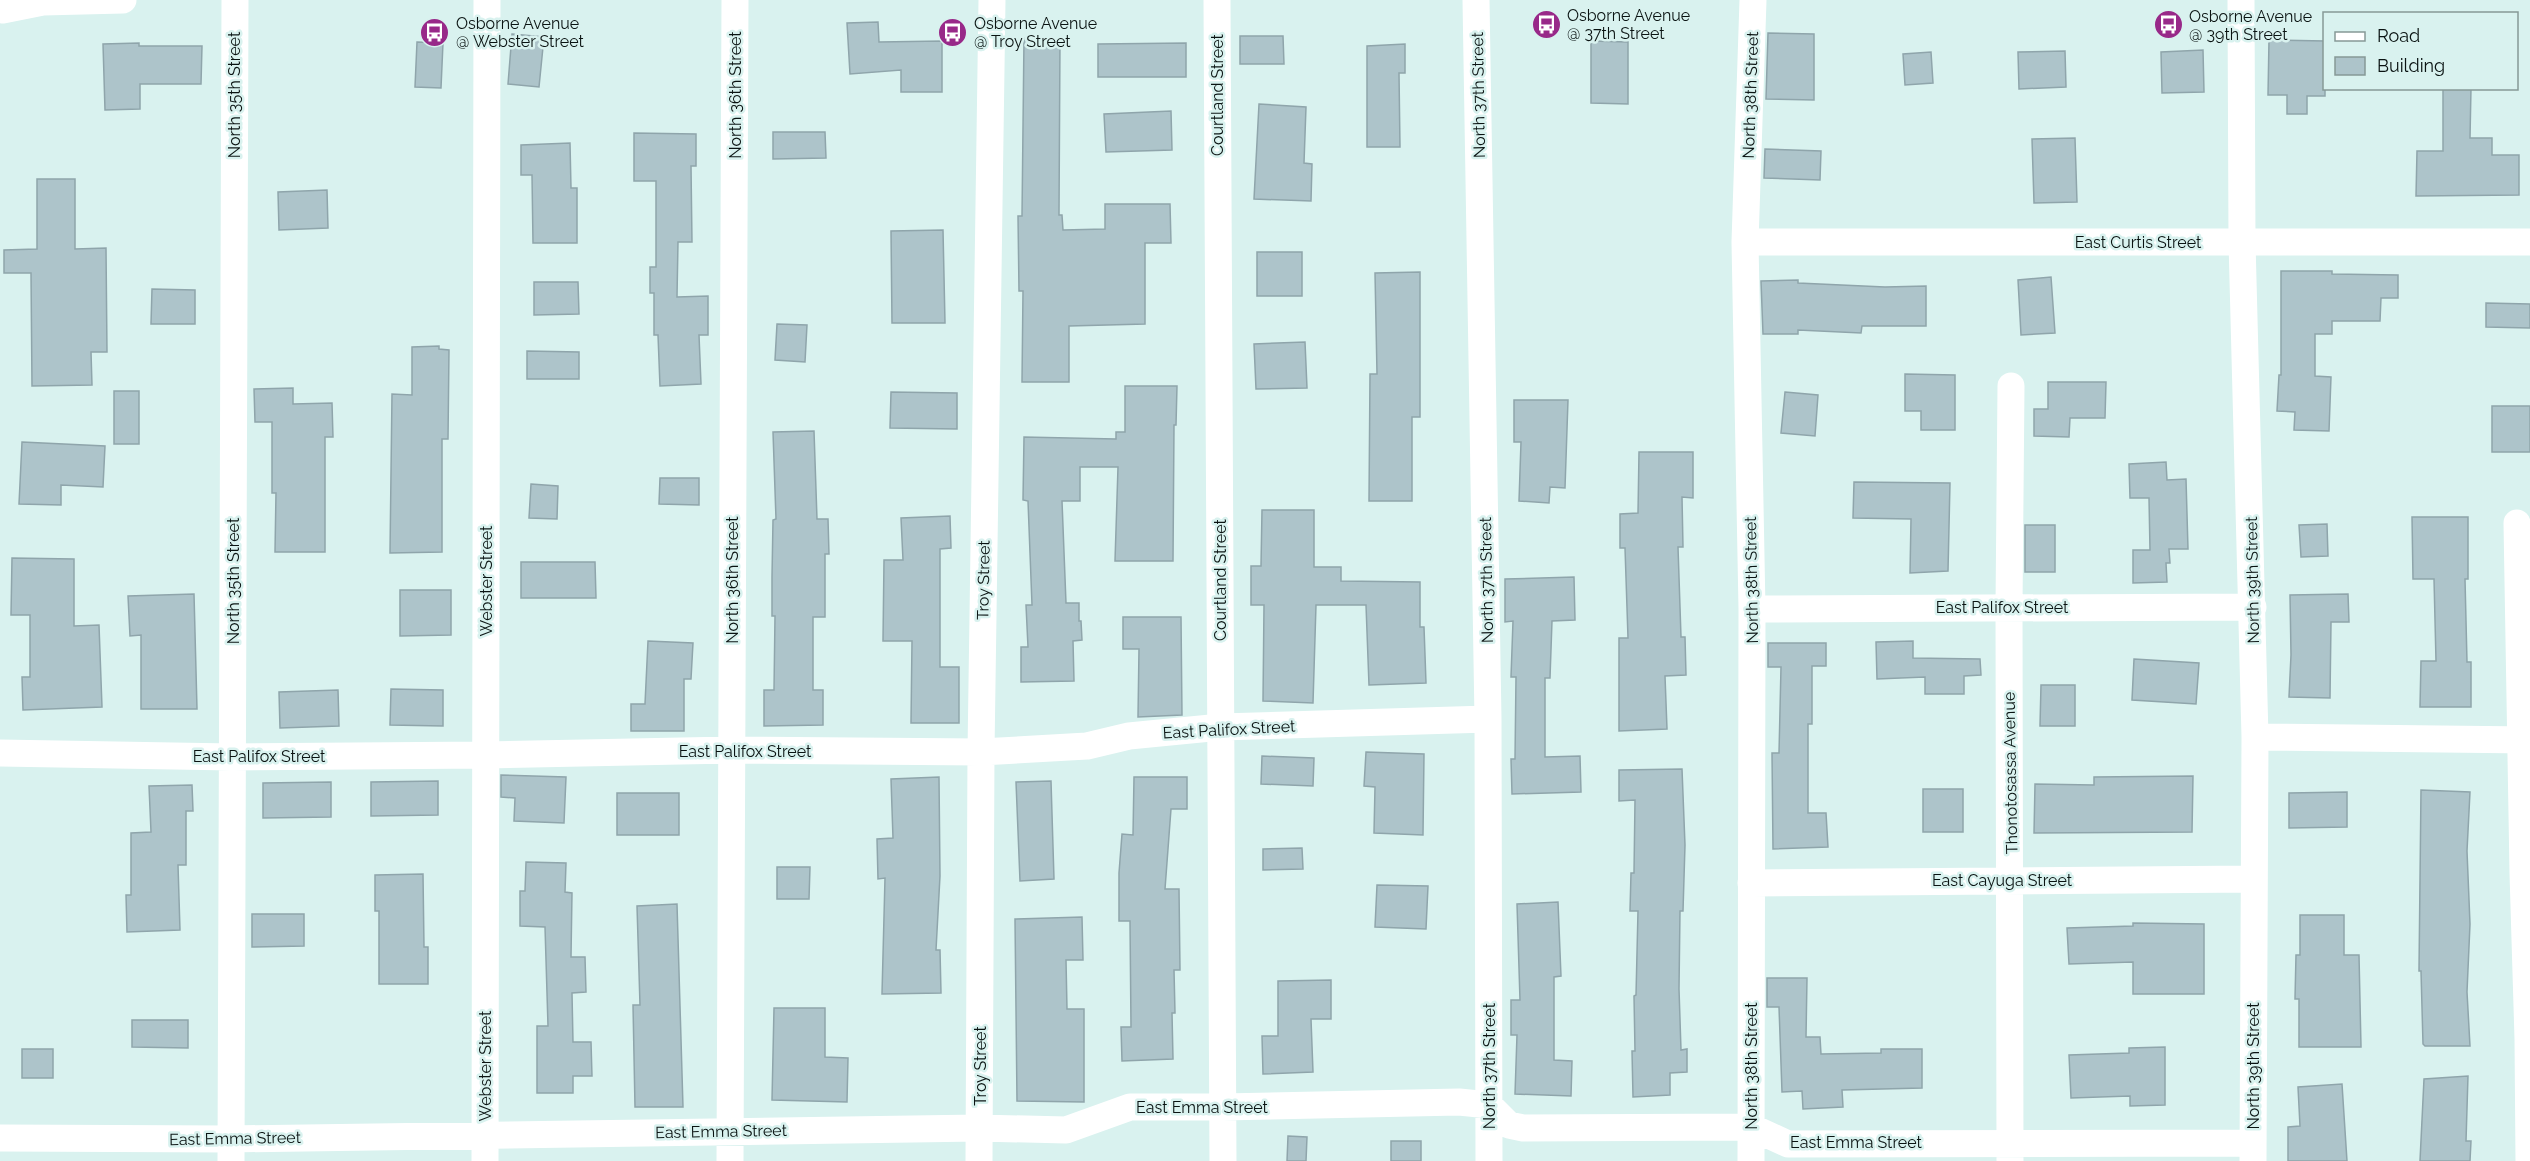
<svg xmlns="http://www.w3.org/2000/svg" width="2530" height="1161" font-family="Raleway,sans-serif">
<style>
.building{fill:#adc4ca;stroke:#8fa5ab;stroke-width:1.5}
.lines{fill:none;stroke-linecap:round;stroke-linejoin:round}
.minor{stroke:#fff;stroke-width:27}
.labels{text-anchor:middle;stroke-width:5;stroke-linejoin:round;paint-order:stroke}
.poi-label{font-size:16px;fill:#0a1312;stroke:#d9f2ef;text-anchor:start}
.street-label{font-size:16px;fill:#0a1312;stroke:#d9f2ef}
</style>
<rect width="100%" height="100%" fill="#d9f2ef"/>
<path class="building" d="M878 22 879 42 942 41V92H901V70L850 74 847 23Z
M1768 33 1814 34V100L1766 99Z
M512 34 544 37 539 87 508 84Z
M1240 36H1283L1284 64H1240Z
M1024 38 1060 39 1059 215H1062L1063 230 1105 229V204H1170L1171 243H1145V324L1069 326V382H1022L1023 291H1019L1018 216H1022Z
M2269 40 2325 41V96H2307V114H2287V95H2268Z
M1591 41 1628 42V104L1591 103Z
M417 42 443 43 441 88 415 87Z
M139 43V46H202L201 84H140V109L105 110 103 44Z
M1186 43V77H1098V44Z
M1405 44V73H1399L1400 147H1367V46Z
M2203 50 2204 92 2162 93 2161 52Z
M2065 51 2066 87 2019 89 2018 52Z
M1931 52 1933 83 1905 85 1903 54Z
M2443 88H2471L2470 138H2492V155H2519V195L2416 196 2417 151H2443Z
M1259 104 1306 107 1304 163 1312 164 1311 201 1254 199Z
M1171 111 1172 150 1106 152 1104 114Z
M773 132H825L826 158 773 159Z
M634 133 696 134V166H691L692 242H678L677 297 708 296V335H699L701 384 660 386 658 335H654V293H650V267H656V181H634Z
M2075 138 2077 202 2034 203 2032 139Z
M570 143 571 188H577V243H533L532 175H521V145Z
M1765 149 1821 151 1820 180 1764 178Z
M37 179H75V249L106 248 107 352H91L92 385 32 386 31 273H4V250L37 249Z
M327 190 328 228 279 230 278 192Z
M943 230 945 323H892L891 231Z
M1257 252H1302V296H1257Z
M2281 271H2332V274L2398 275V298H2381L2380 321H2332V334H2315V376L2331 377 2329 431 2294 430 2295 412 2277 411 2279 375H2281Z
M1420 272V417H1412V501H1369L1370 374H1377L1375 273Z
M2051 277 2055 333 2021 335 2018 280Z
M1798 280V283L1885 287 1926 286V326H1862L1861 333 1798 330V334H1763L1761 281Z
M534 282H578L579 314 534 315Z
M152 289 195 290V324H151Z
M2486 303 2530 304V328L2486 327Z
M777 324 807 325 805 362 775 360Z
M1305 342 1307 388 1256 389 1254 344Z
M439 346V349L449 350 448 439H442V552L390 553 392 394 412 395V347Z
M527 351 579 352V379H527Z
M1905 374 1955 375V430H1921V411H1905Z
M2048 382H2106L2105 418H2070L2069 437 2034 436V409H2048Z
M1125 386H1177L1176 425H1174L1173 561H1115L1118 467H1080V501H1062L1066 603H1079V621H1081L1082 640 1073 641 1074 681 1021 682V647H1028L1026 605H1032L1028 501 1023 500 1024 437 1116 439V432H1125Z
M293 388V404L332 403 333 437H325V552H275L276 493H272V422H255L254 389Z
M114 391H139V444H114Z
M891 392 957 393V429L890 428Z
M1785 392 1818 395 1815 436 1781 433Z
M1514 400H1568L1565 488 1550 487 1549 503 1519 501 1521 442H1514Z
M2492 406H2530V452H2492Z
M814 431 817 519H828L829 554H825V617H813V690H823V725L764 726V690H774L775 616H772V577L773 520 776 519 773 432Z
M22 442 105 446 103 487 61 485V505L19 504Z
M1639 452H1693V498L1682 497 1683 547H1678L1681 637H1685L1686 675 1665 676 1667 729 1619 731V638H1628L1625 548H1620V514L1638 513Z
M2166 462 2167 480 2186 479 2188 549H2169L2170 563H2166L2167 582 2133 583V550H2150L2149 498H2130L2129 464Z
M660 478H699V505L659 504Z
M1854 482 1950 483 1948 571 1910 573 1911 519 1853 518Z
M531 484 558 486 557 519 529 518Z
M1262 510H1314V567H1341V581L1420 582V627H1424L1426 683 1369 685 1366 605H1316L1313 703 1263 701 1264 605H1251V566H1261Z
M950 516 951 548 940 549V667H959V723H911L912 641H883L884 560H903L901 518Z
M2412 517H2468V579H2465L2467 662H2471V707H2420L2421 661H2436L2434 579H2413Z
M2327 524 2328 556 2301 557 2299 525Z
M2025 525H2055V572H2025Z
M12 558 74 559V626L99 625 102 707 23 710 22 677H30V615H11Z
M521 562H595L596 598H521Z
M1574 577 1575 620 1552 621 1550 678H1545V757L1580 756 1581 792 1512 794 1511 759H1515L1516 677H1511L1513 621 1505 622V579Z
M400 590H451V635L400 636Z
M194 594 197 709H141V635L130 636 128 596Z
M2348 594 2349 622H2331L2330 698 2289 697 2291 655 2290 595Z
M1123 617H1181L1182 715 1138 717 1139 649H1123Z
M648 641 693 643 691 679H684V731H631V704H645Z
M1913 641V658L1980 659 1981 675 1964 676V694H1925V677L1877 679 1876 642Z
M1768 643H1826V666H1812V724H1808V813H1826L1828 847 1773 849 1772 753H1779L1781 667H1768Z
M2134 659 2199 663 2196 704 2132 700Z
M2041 685H2075V726H2040Z
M391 689 443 690V726L390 725Z
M338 690 339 726 280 728 279 692Z
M1366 752 1424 754 1423 835 1374 833 1375 787 1364 786Z
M1262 756 1314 758 1313 786 1261 784Z
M1682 769 1685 845 1683 911H1680L1679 989 1681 1050 1687 1049V1072L1670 1073V1095L1633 1097 1632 1051H1635L1634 996 1636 995 1638 911H1630L1631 873H1634L1635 800 1619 801V770Z
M501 775 566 777 564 823 514 821 515 798 501 797Z
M2193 776 2192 832 2034 833 2035 784 2094 785V777Z
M939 777 940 876 936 950H940L941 993 882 994 885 878 878 879 877 839 893 838 891 779Z
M1134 777H1187V809H1171L1165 889H1179L1180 970H1174L1175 1013H1172L1173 1059 1122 1061 1121 1027H1131L1130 921H1119V873L1122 834 1133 835Z
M438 781V815L371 816V782Z
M1051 781 1054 879 1020 881 1016 782Z
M331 782V817L263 818V783Z
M192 785 193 811H186V865H178L180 930 127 932 126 895H131V833L151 832 149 786Z
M1923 789H1963V832H1923Z
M2421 790 2470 792 2467 851 2470 924 2467 992 2470 1046H2425L2423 1044 2421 971H2419Z
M2347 792V827L2289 828V793Z
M617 793H679V835H617Z
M1302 848 1303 869 1263 870V849Z
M526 862 566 863 565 892 572 893 571 957H585L586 992 572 993 573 1042H591L592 1076H573V1093H537V1026H548L545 927 520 926V891H525Z
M777 867H810L809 899H777Z
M423 874 424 947H428V984H379V911H375V875Z
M1377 885 1428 886 1426 929 1375 927Z
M1558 902 1561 976 1554 977V1060L1572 1061 1571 1096 1515 1094 1517 1035H1511V1000H1520L1517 904Z
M677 904 683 1107H635L633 1005H640L637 906Z
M252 914H304V946L252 947Z
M2300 915H2344V955H2359L2361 1047H2299V999H2295L2296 955H2300Z
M1082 917 1083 960H1066L1067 1009H1084V1102L1017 1101 1015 919Z
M2133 923 2204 924V994H2133V962L2069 964 2067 928 2133 926Z
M1767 978H1807L1806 1037H1820L1821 1054 1881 1053V1049H1922V1088L1842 1090 1843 1107 1803 1109 1802 1091 1782 1092 1779 1007H1767Z
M1331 980V1019H1311L1313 1072 1263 1074 1262 1036H1278V981Z
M774 1008H825V1057L848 1058 847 1102 772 1100Z
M132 1020H188V1048L132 1047Z
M2165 1047V1105L2130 1106V1096L2071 1098 2069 1055 2129 1053V1048Z
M22 1049H53V1078H22Z
M2468 1076 2466 1141H2471L2470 1161H2420L2424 1079Z
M2342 1084 2347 1161H2288V1127L2300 1126 2298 1087Z
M1288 1136 1307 1137 1306 1161H1287Z
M1391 1141H1421V1161H1391Z"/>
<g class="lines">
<path class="minor" d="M1217 0 1223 1161
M1476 0 1488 719 1489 1161
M2241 0 2242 242 2255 737 2253 1160
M3 10 43 2 123 0
M1745 242H2530
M2517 523 2523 873 2528 1039 2529 1161
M1752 609 2253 607
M2255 737 2530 740
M0 753 232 757 486 755 731 750 981 752 1087 746 1129 736 1221 727 1488 719
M1751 883 2253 879
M0 1138 230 1139 979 1128 1066 1130 1130 1107H1222L1459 1102 1489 1105 1509 1125 1523 1128 1751 1127 1788 1144 2253 1143
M2010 1160 2009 606 2011 386
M231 1161 235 0
M485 1161 487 0
M730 1161 735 0
M979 1161 981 752 992 0
M1751 1161 1752 609 1745 242 1753 0"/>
</g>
<defs>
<symbol id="bus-disc" viewBox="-11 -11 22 22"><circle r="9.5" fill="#982989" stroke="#d9f2ef"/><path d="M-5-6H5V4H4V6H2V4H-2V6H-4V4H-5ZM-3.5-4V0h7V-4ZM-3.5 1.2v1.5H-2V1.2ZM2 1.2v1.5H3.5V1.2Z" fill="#fff"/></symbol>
</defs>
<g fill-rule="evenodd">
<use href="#bus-disc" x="1530" y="8" width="33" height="33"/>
<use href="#bus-disc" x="2152" y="8" width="33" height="33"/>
<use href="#bus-disc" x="418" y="16" width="33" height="33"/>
<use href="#bus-disc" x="936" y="16" width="33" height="33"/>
</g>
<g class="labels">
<g class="poi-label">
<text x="1567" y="21">Osborne Avenue<tspan x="1567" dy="18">@ 37th Street</tspan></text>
<text x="2189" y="22">Osborne Avenue<tspan x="2189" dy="18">@ 39th Street</tspan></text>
<text x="456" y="29">Osborne Avenue<tspan x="456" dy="18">@ Webster Street</tspan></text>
<text x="974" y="29">Osborne Avenue<tspan x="974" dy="18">@ Troy Street</tspan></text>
</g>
<g class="street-label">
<text transform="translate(234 95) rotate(-90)" y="6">North 35th Street</text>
<text transform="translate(735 95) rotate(-90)" y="6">North 36th Street</text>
<text transform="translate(1217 95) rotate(-90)" y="6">Courtland Street</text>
<text transform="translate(1478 95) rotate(-91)" y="6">North 37th Street</text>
<text transform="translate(1750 95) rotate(-88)" y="6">North 38th Street</text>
<text x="2138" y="248">East Curtis Street</text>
<text transform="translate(732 580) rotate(-90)" y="6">North 36th Street</text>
<text transform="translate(983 580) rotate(-89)" y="6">Troy Street</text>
<text transform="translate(1220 580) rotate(-90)" y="6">Courtland Street</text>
<text transform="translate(1486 580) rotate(-91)" y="6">North 37th Street</text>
<text transform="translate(1751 580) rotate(-91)" y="6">North 38th Street</text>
<text transform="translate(2252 580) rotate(-91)" y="6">North 39th Street</text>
<text transform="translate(233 581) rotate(-90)" y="6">North 35th Street</text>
<text transform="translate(486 581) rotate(-90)" y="6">Webster Street</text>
<text x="2002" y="613">East Palifox Street</text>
<text transform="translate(1229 729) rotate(-3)" y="6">East Palifox Street</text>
<text x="745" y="757">East Palifox Street</text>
<text x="259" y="762">East Palifox Street</text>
<text transform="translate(2010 773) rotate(-91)" y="6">Thonotosassa Avenue</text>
<text x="2002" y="886">East Cayuga Street</text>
<text transform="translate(485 1066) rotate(-90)" y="6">Webster Street</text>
<text transform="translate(980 1066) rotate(-90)" y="6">Troy Street</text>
<text transform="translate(1489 1066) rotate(-90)" y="6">North 37th Street</text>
<text transform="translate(1751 1066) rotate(-90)" y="6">North 38th Street</text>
<text transform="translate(2253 1066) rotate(-90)" y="6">North 39th Street</text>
<text x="1202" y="1113">East Emma Street</text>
<text transform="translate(721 1131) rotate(-1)" y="6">East Emma Street</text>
<text transform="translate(235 1138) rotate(-1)" y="6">East Emma Street</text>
<text x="1856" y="1148">East Emma Street</text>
</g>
</g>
<rect x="2323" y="12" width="195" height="78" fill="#d9f2ef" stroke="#869997" stroke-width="1.5"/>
<rect x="2335" y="32" width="30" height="9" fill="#ffffff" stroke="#869997" stroke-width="1.5"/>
<text x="2377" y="42" font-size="18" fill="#0a1312">Road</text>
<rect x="2335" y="57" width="30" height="18" fill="#adc4ca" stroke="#869997" stroke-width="1.5"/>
<text x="2377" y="72" font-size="18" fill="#0a1312">Building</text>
</svg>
